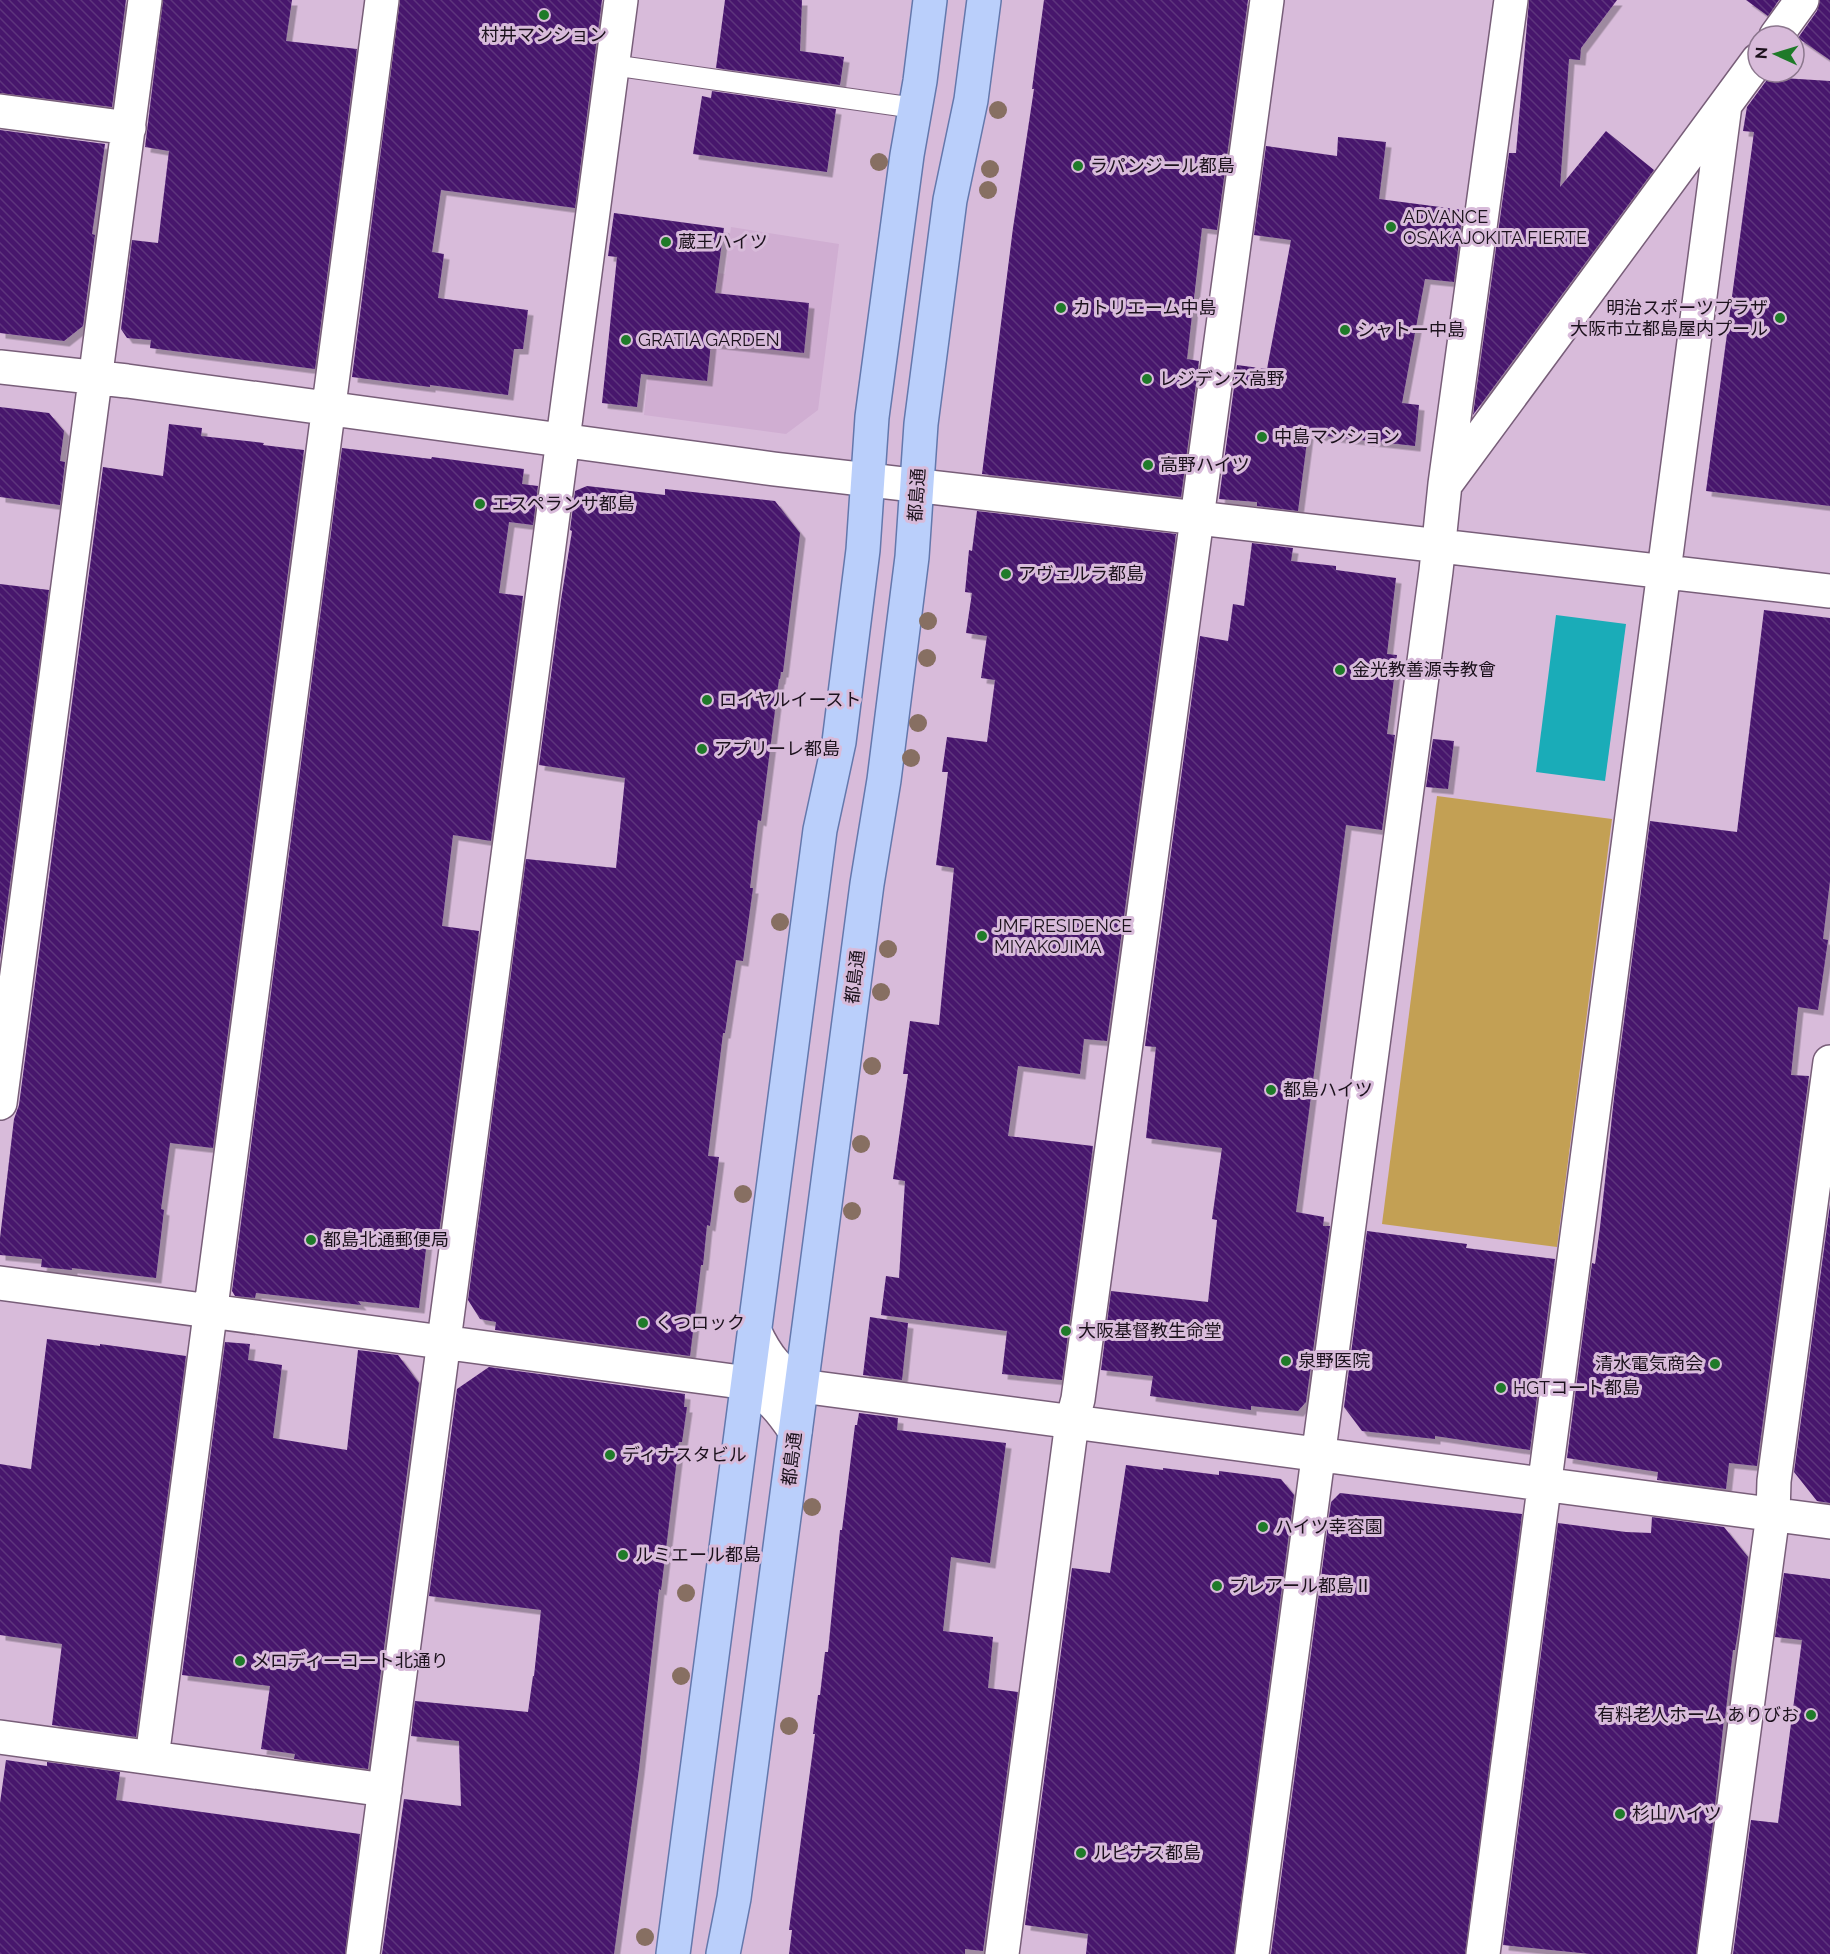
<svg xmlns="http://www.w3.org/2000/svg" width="1830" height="1954" font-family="Raleway,'Noto Sans JP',sans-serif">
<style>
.built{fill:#d0aed2}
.grass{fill:#c3a054}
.water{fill:#1aacb8}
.building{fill:url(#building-back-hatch);filter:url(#shadow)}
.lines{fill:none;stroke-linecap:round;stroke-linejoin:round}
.service-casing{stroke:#785e79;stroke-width:22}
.minor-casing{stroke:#785e79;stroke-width:36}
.primary-casing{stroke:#6478ac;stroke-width:36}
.service{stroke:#fff;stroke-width:20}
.minor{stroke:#fff;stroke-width:33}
.primary{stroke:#bacffb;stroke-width:33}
.tree{fill:#876f62}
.poi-dot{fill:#1f7a29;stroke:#d8bbda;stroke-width:2}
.labels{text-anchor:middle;stroke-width:6;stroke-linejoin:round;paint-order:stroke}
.poi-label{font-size:18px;fill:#1b111c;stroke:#d8bbda;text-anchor:start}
.street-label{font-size:18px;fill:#1b111c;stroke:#d8bbda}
</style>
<defs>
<pattern id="building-back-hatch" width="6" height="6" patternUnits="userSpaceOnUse" patternTransform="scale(1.5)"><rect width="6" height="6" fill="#46166c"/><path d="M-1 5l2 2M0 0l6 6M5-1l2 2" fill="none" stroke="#5d367c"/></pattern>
<filter id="shadow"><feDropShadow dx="5.5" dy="5.5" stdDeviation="0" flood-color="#0004"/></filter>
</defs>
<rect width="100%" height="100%" fill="#d8bbda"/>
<path class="built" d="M731 227 839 244 818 410 786 434 644 415 659 266 725 274Z"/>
<path class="grass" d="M1437 796 1612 819 1557 1247 1382 1224Z"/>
<path class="water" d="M1556 615 1626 624 1605 781 1536 772Z"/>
<path class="building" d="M0 0H126L112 107 0 93Z
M163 0H292L286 41 357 49 315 369 150 348 151 340 127 338 121 329 132 240 158 243 169 151 145 147Z
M400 0H602L575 208 441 190 432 252 444 254 438 298 528 310 523 349H514L508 395 430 385V387L352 377Z
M725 0H802L800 51 844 57 840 85 716 68Z
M1044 0H1248L1217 230 1202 228 1187 359 1199 361 1181 497 982 474 1013 228 1034 89H1032Z
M1529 0H1617L1581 48 1580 60 1569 59 1560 187 1606 131 1654 170 1473 415 1509 153H1516Z
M1746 0H1779L1768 16Z
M1820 0H1830V60L1798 38 1817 11Z
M1769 77 1830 81V506L1706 491 1754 132 1743 131 1747 107Z
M712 91 836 109 827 172 693 154 702 96 711 98Z
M0 130 105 144 92 234 95 235 83 326 64 341 0 333Z
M1338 137 1386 142 1379 199 1463 210 1454 282 1425 279 1402 403 1419 405 1415 446 1308 434 1298 511 1257 506V502L1219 499 1237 365 1267 369 1291 240 1254 235 1266 146 1337 156Z
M614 213 724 228 715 293 809 303 804 353 711 343 707 381 641 374 637 407 602 403 617 257 608 256Z
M0 407 49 413 64 431 60 461 65 462 60 505 0 497Z
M169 424 202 428 201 436 264 443 263 445 304 450 213 1148 170 1143 161 1209 164 1210 156 1278 72 1268V1270L41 1267 42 1259 0 1255V1238L14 1119 19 1105 103 467 163 476Z
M342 448 431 459 432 457 524 469 522 484 538 486 533 525 509 522 499 593 523 596 491 841 453 835 442 926 479 931 437 1248 428 1232 419 1308 358 1301 361 1305 256 1293 255 1298 235 1296 232 1291Z
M587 486 665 495V489L775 501 800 533 783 672H781L780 679H779L761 821 758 820 750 888H753L743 961 736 960 725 1033H723L708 1156 719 1157 710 1226 707 1225 703 1265H701L690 1356 495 1330 496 1322 480 1319 468 1300 526 859 616 868 625 778 539 765 561 600 572 531 570 530 575 491Z
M977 511 1176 534 1107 1041 1084 1039 1080 1074 1018 1066 1008 1136 1093 1146 1062 1380 1002 1374 1007 1331 881 1315 886 1276 899 1278 905 1181 893 1179 908 1074H903L910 1021 939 1025 954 868 936 865 948 772H942L947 737 987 742 995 680 981 678 987 636 966 633 972 593 965 592 969 550 972 551Z
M1252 543 1293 548 1291 561 1336 566V570L1396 578 1387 654 1397 655 1387 734 1395 735 1382 830 1346 825 1296 1212 1324 1217 1323 1226H1330L1306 1402 1298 1411 1251 1406V1410L1150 1396 1153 1376 1101 1370 1111 1291 1208 1302 1217 1220 1212 1219 1222 1148 1146 1138 1156 1047 1145 1046 1200 636 1228 641 1233 604 1244 606Z
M0 584 49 590 0 959Z
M1764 610 1830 618V881L1823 939 1828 940 1818 1010 1798 1007 1791 1075 1809 1076 1757 1466 1729 1463 1726 1489 1657 1480 1658 1472 1567 1458 1592 1263 1595 1264 1600 1227 1614 1098 1650 821 1737 832Z
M1433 739 1454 741 1448 789 1426 787Z
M1830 1204V1503L1817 1501 1794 1472Z
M1367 1231 1467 1244 1466 1248 1555 1259 1530 1450 1435 1436V1439L1362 1431 1344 1407Z
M870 1317 908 1323 902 1380 863 1375Z
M47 1339 100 1346V1344L186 1356 136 1737 52 1725 62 1644 0 1635V1464L31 1469Z
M225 1342 250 1344 248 1360 282 1365 273 1438 347 1450 358 1350 398 1355 419 1383 368 1769 294 1759 295 1754 261 1749 270 1686 182 1675Z
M489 1367 685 1394 684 1407H687L682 1442H679L661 1590 659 1589 639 1769 614 1954H382L404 1799 461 1806 459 1741 411 1736 415 1701 528 1712 533 1676H534L541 1610 429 1596 457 1389Z
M859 1413 898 1418 897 1430 1006 1443 990 1563 951 1557 943 1631 993 1637 988 1688 1018 1692 983 1951 965 1949V1954H789L792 1930H789L815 1734H813L818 1695H820L825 1652H828L840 1530H842L855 1425H857Z
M1126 1465 1163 1470V1468L1219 1475V1471L1281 1479 1294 1495 1234 1954H1086L1088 1934 1025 1925 1072 1568 1110 1573Z
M1340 1493 1522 1514 1465 1954H1271L1331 1502Z
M1652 1517 1724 1527 1748 1557 1738 1632 1735 1650H1733L1725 1718H1724L1714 1815 1696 1954H1590L1503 1945 1558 1523 1626 1532 1651 1533Z
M1784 1573 1830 1579V1954H1733L1751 1820 1778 1823 1802 1640 1775 1637Z
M6 1760 47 1766V1762L120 1772 116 1800 360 1834 345 1954H0V1803Z"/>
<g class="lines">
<defs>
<path id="service" d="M612 65 915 108"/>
<path id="minor" d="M1776 36 1802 0
M0 111 129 128
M0 367 127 381 774 469 1830 591
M1448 481 1758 60
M0 1103 145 0
M0 1283 748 1383C770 1397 781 1410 795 1431
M755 1332C766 1356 779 1372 801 1386L1830 1522
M0 1737 385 1790
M152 1758 382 0
M363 1954 621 0
M1002 1954 1072 1422 1078 1399 1267 0
M1252 1954 1436 571 1445 484 1511 0
M1483 1954 1725 105
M1714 1954 1773 1514 1774 1481 1830 1062"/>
<path id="primary" d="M673 1954 820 830 839 742 863 550 872 417 907 155 920 81 930 0
M723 1954 734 1898 867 884 884 780 912 557 921 424 950 200 971 100 984 0"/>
</defs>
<use href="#service" class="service-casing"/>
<use href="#minor" class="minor-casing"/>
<use href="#primary" class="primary-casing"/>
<use href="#service" class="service"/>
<use href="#minor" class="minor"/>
<use href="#primary" class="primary"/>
</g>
<g class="tree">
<circle cx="998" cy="110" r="9"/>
<circle cx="879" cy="162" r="9"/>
<circle cx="990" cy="169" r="9"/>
<circle cx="988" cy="190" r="9"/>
<circle cx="928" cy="621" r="9"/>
<circle cx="927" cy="658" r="9"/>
<circle cx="918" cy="723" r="9"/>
<circle cx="911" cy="758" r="9"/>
<circle cx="780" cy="922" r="9"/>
<circle cx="888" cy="949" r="9"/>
<circle cx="881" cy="992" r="9"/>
<circle cx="872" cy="1066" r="9"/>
<circle cx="861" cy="1144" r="9"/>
<circle cx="743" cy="1194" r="9"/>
<circle cx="852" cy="1211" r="9"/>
<circle cx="812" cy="1507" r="9"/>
<circle cx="686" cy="1593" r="9"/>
<circle cx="681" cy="1676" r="9"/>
<circle cx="789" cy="1726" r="9"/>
<circle cx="645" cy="1937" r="9"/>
</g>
<g class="poi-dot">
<circle cx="544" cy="15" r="6"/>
<circle cx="1078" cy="166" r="6"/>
<circle cx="1391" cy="227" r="6"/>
<circle cx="666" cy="242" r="6"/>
<circle cx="1061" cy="308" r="6"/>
<circle cx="1780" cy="318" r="6"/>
<circle cx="1345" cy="330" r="6"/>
<circle cx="626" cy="340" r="6"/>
<circle cx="1147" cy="379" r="6"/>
<circle cx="1262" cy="437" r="6"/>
<circle cx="1148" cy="465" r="6"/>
<circle cx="480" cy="504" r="6"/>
<circle cx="1006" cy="574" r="6"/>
<circle cx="1340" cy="670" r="6"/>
<circle cx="707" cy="700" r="6"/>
<circle cx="702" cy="749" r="6"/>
<circle cx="982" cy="936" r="6"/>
<circle cx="1271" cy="1090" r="6"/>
<circle cx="311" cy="1240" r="6"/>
<circle cx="643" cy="1323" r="6"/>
<circle cx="1066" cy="1331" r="6"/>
<circle cx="1286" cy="1361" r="6"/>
<circle cx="1715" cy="1364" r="6"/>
<circle cx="1501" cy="1388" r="6"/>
<circle cx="610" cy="1455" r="6"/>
<circle cx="1263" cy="1527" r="6"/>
<circle cx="623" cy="1555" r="6"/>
<circle cx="1217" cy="1586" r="6"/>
<circle cx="240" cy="1661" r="6"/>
<circle cx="1811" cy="1715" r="6"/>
<circle cx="1620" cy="1814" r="6"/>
<circle cx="1081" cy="1853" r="6"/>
</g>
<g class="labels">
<g class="poi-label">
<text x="544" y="41" text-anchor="middle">村井マンション</text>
<text x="1090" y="172">ラパンジール都島</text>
<text x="1403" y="223">ADVANCE<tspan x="1403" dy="21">OSAKAJOKITA FIERTE</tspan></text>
<text x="678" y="248">蔵王ハイツ</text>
<text x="1073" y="314">カトリエーム中島</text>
<text x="1768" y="314" text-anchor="end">明治スポーツプラザ<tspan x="1768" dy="21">大阪市立都島屋内プール</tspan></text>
<text x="1357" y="336">シャトー中島</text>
<text x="638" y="346">GRATIA GARDEN</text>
<text x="1159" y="385">レジデンス高野</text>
<text x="1274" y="443">中島マンション</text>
<text x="1160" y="471">高野ハイツ</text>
<text x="492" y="510">エスペランサ都島</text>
<text x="1018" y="580">アヴェルラ都島</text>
<text x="1352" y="676">金光教善源寺教會</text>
<text x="719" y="706">ロイヤルイースト</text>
<text x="714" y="755">アプリーレ都島</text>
<text x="994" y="932">JMF RESIDENCE<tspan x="994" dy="21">MIYAKOJIMA</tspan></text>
<text x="1283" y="1096">都島ハイツ</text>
<text x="323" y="1246">都島北通郵便局</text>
<text x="655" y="1329">くつロック</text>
<text x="1078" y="1337">大阪基督教生命堂</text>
<text x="1298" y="1367">泉野医院</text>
<text x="1703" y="1370" text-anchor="end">清水電気商会</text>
<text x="1513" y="1394">HGTコート都島</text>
<text x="622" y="1461">ディナスタビル</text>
<text x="1275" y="1533">ハイツ幸容園</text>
<text x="635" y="1561">ルミエール都島</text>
<text x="1229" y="1592">プレアール都島Ⅱ</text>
<text x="252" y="1667">メロディーコート北通り</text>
<text x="1799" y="1721" text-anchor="end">有料老人ホーム ありびお</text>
<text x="1632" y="1820">杉山ハイツ</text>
<text x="1093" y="1859">ルピナス都島</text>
</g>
<g class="street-label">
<text transform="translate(917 495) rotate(-86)" y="6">都島通</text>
<text transform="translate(855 977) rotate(-83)" y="6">都島通</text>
<text transform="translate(792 1459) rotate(-83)" y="6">都島通</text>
</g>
</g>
<g transform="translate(1776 54) rotate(274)"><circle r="28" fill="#d8bbda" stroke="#8c778e" stroke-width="1.5"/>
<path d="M0-4.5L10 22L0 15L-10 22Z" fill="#1f7a29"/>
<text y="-9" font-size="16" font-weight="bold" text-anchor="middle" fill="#1b111c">N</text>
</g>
</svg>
